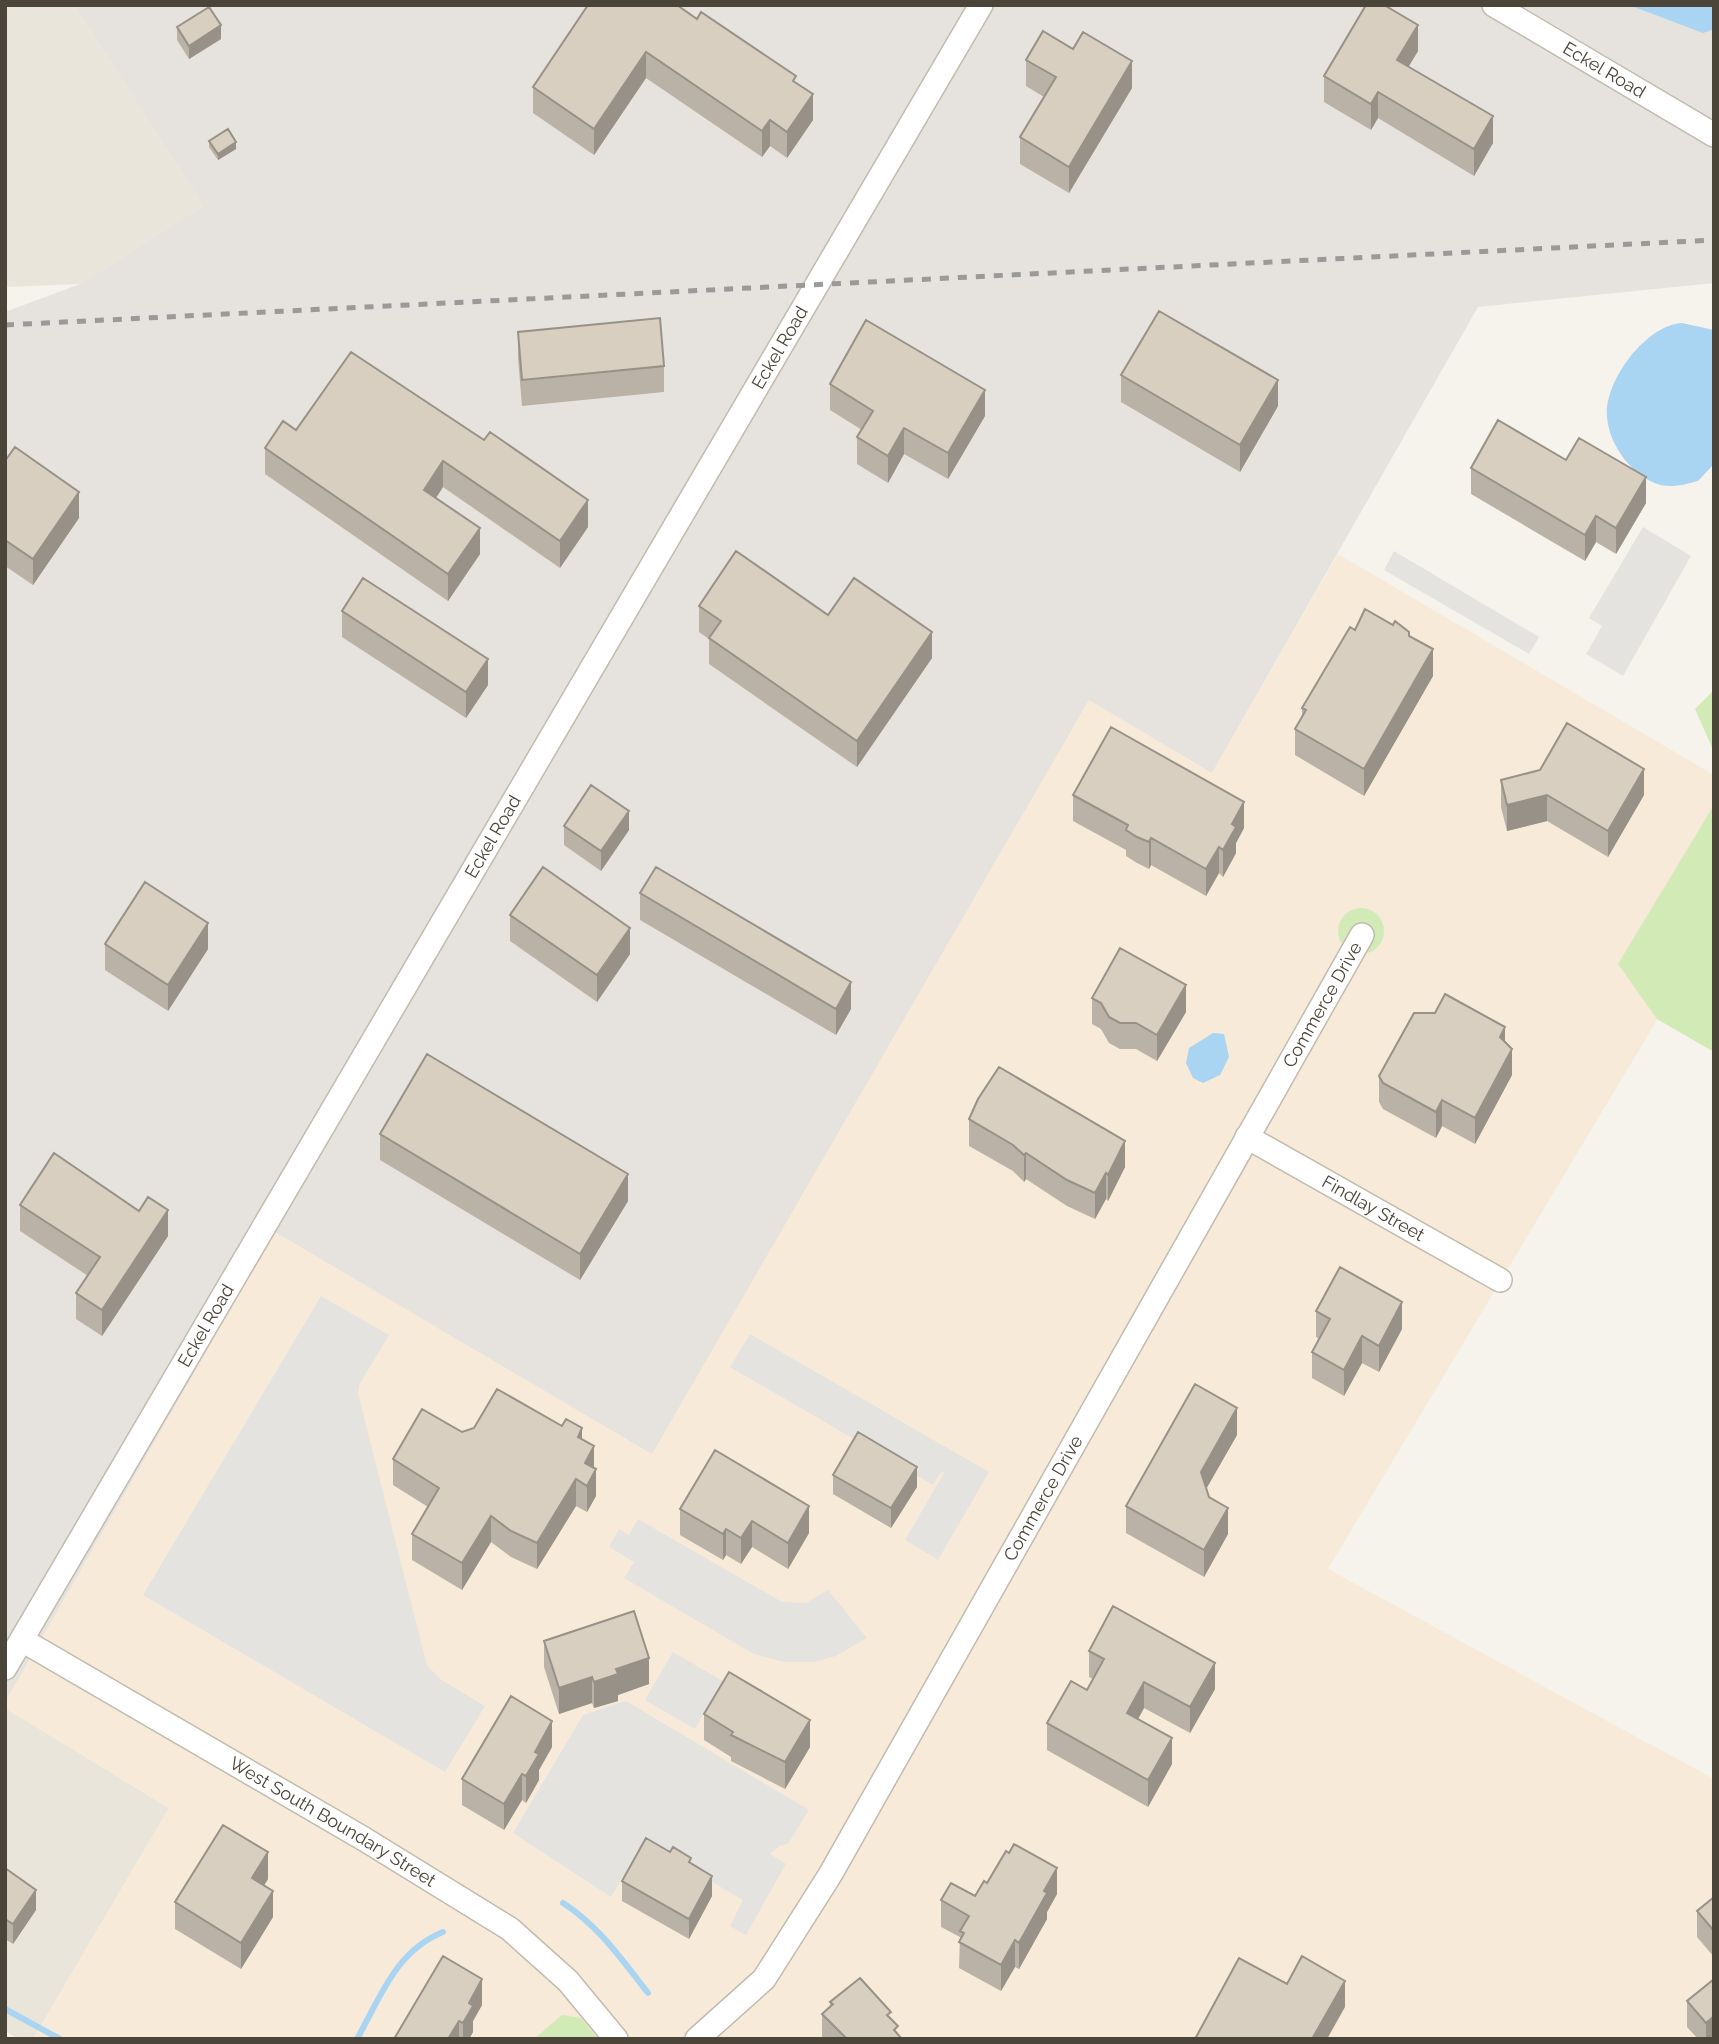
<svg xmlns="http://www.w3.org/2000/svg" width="1719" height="2044" font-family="Raleway,sans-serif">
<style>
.residential{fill:#eae5da}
.commercial{fill:#f7ead8}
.industrial{fill:#e6e2dd}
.green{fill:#d2eab5}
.parking{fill:#e5e3e0}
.water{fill:#a9d4f2}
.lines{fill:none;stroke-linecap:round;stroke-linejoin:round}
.stream{stroke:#a9d4f2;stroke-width:6}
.minor-casing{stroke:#c2bbae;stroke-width:26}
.minor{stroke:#fff;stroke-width:23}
.rail{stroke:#9a9a9a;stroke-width:5;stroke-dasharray:9 9;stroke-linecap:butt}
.wall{fill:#bab2a6}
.shaded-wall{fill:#979187}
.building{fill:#d8cfc1;stroke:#979187;stroke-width:2}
.labels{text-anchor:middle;stroke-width:7;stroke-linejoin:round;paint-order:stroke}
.street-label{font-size:18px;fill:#4b4439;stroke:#fff}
</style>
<rect width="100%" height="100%" fill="#f6f3ec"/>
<path class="residential" d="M5 5H74L203 206 80 284 5 287Z
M5 1708 169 1808 33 2039H19L5 2031Z"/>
<path class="commercial" d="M1338 554 1714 775V925L1328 1569 1714 1779V2039H33L169 1808 5 1708V1702L275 1232 652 1453 1089 700 1212 773Z"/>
<path class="industrial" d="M74 5H1714V283L1478 307 1212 773 1089 700 652 1454 275 1232 5 1702V312L80 284 203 206Z"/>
<path class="green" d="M1714 690V752L1695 709Z
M1714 805V1052L1657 1019 1618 964Z
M1338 931a23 23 0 1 1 46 0a23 23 0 1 1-46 0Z
M562 2015 581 2018 598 2039H534Z"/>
<path class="parking" d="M1643 527 1691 556 1623 676 1586 654 1602 626 1589 618Z
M1394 551 1539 637 1529 654 1384 570Z
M321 1296 389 1335 359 1385 358 1394 427 1665 440 1679 485 1706 445 1772 143 1595Z
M750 1334 989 1472 938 1560 905 1540 944 1473 941 1472 933 1485 730 1367Z
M638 1519 782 1602 806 1603 828 1590 867 1638 836 1656 814 1662H784L754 1654 624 1578 634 1562 609 1547 619 1529 629 1535Z
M673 1652 723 1681 695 1729 645 1700Z
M626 1701 809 1810 788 1844 779 1846 770 1854 786 1864 746 1935 730 1926 743 1900 643 1842 611 1897 513 1833 583 1715Z"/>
<path class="water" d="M1629 5H1714V29L1703 33Z
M1682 323 1714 330V464L1698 481C1687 484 1673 488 1661 485 1633 478 1609 445 1607 417 1604 381 1646 325 1682 323Z
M1213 1033 1224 1034 1229 1057 1220 1075 1203 1083 1193 1078 1186 1063 1189 1048Z"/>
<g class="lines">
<path class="stream" d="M563 1903C599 1926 622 1960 648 1993
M5 2009 60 2039
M357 2039C381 1996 396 1951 443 1932"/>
<defs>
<g id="minor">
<path id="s1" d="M1494 5 1714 135"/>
<path id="s2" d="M1247 1137 1500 1280"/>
<path id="s3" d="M22 1640 364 1839 510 1929 568 1981 616 2039"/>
<path id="s4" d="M5 1668 981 5"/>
<path id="s5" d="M697 2039 764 1979 830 1875 1362 935"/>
</g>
</defs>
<use href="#minor" class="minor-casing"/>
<use href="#minor" class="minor"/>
<path class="rail" d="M5 325 1714 240"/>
</g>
<path class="wall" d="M588 5 796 83 813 120 787 158 770 146 762 157 646 78 594 155 533 113V87Z
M177 27 221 39 189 59 177 40Z
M1418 51 1408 67 1493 143 1474 176 1378 118 1371 130 1324 102V76Z
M1026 60 1132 88 1069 193 1020 164V137L1044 97 1026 86Z
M209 141 236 149 218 160 209 147Z
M518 332 664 366V392L522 406 518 358Z
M351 352 588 527 560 568 443 487 436 498 480 554 448 601 265 474V448L296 430Z
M1121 375 1278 406 1240 472 1121 402Z
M830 384 985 416 948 479 904 454 888 483 857 464V437L862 430 830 410Z
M1566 460 1646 503 1616 554 1596 542 1585 561 1471 494V468Z
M5 461 79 518 33 585 5 566Z
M699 606 828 615 932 658 857 767 709 664V639L699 632Z
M342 611 488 685 466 718 342 637Z
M1355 630 1409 636 1433 676 1364 796 1295 755V729L1302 717V708Z
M1501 780 1644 795 1608 857 1547 821 1507 831 1501 807Z
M1073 795 1244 828 1236 843V853L1223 877 1219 873 1206 896 1151 865 1149 869 1137 863 1126 856V850L1073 821Z
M564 826 629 830 601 871 564 845Z
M640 893 851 1009 836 1035 640 920Z
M510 915 630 954 597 1002 510 941Z
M105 944 208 949 168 1011 105 970Z
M1092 998 1186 1012 1157 1061 1136 1049H1120L1109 1043 1101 1029 1092 1024Z
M1505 1043 1512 1075 1475 1144 1442 1126 1436 1138 1383 1109 1379 1102V1076Z
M969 1119 1125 1167 1108 1201 1106 1199 1095 1219 1067 1206 1026 1179 1024 1182 1013 1171 969 1146Z
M380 1134 628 1201 580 1280 380 1160Z
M20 1205 168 1236 102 1336 76 1319V1293L88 1276 20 1231Z
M1316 1311 1402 1329 1379 1372 1362 1363 1344 1396 1312 1378V1352L1319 1339 1316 1337Z
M462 1432 582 1440 594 1468 596 1496 587 1512 576 1506 537 1569 511 1557 491 1542 462 1590 412 1560V1534L428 1507 393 1485V1459Z
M1237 1435 1206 1489 1209 1497 1228 1534 1204 1577 1126 1533V1506Z
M715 1450 809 1533 788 1569 752 1547 741 1564 726 1555 723 1560 680 1535V1509Z
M833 1475 917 1487 891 1528 833 1494Z
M544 1641 649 1684 618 1695V1701L594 1708 592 1703 559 1714 544 1667Z
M1089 1651 1215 1689 1190 1733 1144 1708 1138 1719 1172 1764 1148 1807 1047 1750V1723L1087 1690 1093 1679 1089 1677Z
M704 1714 810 1747 785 1789 731 1761V1757L704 1740Z
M552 1747 539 1770V1780L526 1803 522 1800 504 1830 462 1805V1779Z
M670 1852 691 1864 712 1896 689 1939 622 1901V1881Z
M5 1868 36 1910 13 1944 5 1939Z
M268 1879 264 1886 273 1917 241 1969 175 1929V1902Z
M987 1883 1057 1894 1047 1912V1919L1019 1969 1015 1967 1001 1991 959 1968 960 1937 941 1927V1900L975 1896Z
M1714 1897V1957L1697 1937V1911Z
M1714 1979V2039H1698L1687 2027V2001Z
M830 2002 891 2020 898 2035 902 2039H822V2014L830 2007Z
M482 2005 473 2021V2032L469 2039H394Z"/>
<path class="shaded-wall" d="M221 25V39L189 59V46Z
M1418 25V51L1397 86V60Z
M646 52V78L594 155V129Z
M1132 61V88L1069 193V167Z
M1378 92V118L1371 130V104Z
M813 94V120L787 158V132Z
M1493 116V143L1474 176V149Z
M770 120V146L762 157V131Z
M236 142V149L218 160V154Z
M1278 380V406L1240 472V445Z
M985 390V416L948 479V453Z
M904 428V454L888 483V456Z
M443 461V487L424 516V490Z
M1646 477V503L1616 554V528Z
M79 492V518L33 585V559Z
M588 500V527L560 568V541Z
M1596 516V542L1585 561V535Z
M480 528V554L448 601V574Z
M932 632V658L857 767V741Z
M1433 649V676L1364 796V769Z
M488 659V685L466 718V692Z
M1644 769V795L1608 857V831Z
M1547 795V821L1507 831V805Z
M1244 802V828L1236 843V853L1223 877V850L1232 824Z
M629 811V830L601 871V851Z
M1151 838V865L1149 869V842Z
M1219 847V873L1206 896V869Z
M208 923V949L168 1011V985Z
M630 928V954L597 1002V975Z
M851 982V1009L836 1035V1009Z
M1186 985V1012L1157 1061V1035Z
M1505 1027V1053L1500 1037Z
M1512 1049V1075L1475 1144V1118Z
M1442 1100V1126L1436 1138V1112Z
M1125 1141V1167L1108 1201V1175Z
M1026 1153V1179L1024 1182V1155Z
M1106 1173V1199L1095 1219V1193Z
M628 1174V1201L580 1280V1254Z
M168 1210V1236L102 1336V1310Z
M1402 1302V1329L1379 1372V1346Z
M1362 1336V1363L1344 1396V1370Z
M1237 1408V1435L1201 1498V1472Z
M582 1428V1455L578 1437Z
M594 1446V1473L596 1469V1496L587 1512V1486L585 1463Z
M917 1467V1487L891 1528V1508Z
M576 1479V1506L537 1569V1543Z
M809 1506V1533L788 1569V1543Z
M1228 1508V1534L1204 1577V1550Z
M491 1516V1542L462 1590V1563Z
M752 1521V1547L741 1564V1538Z
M726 1529V1555L723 1560V1534Z
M649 1658V1684L618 1695V1701L594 1708V1682L616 1669Z
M1215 1663V1689L1190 1733V1707Z
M592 1677V1703L559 1714V1688Z
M1144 1682V1708L1127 1739V1713Z
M810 1720V1747L785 1789V1762Z
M552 1721V1747L539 1770V1780L526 1803V1776L535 1752Z
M1172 1738V1764L1148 1807V1780Z
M522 1774V1800L504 1830V1804Z
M268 1852V1879L252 1904V1878Z
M1057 1868V1894L1047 1912V1919L1019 1969V1943L1044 1891Z
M712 1876V1896L689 1939V1919Z
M36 1890V1910L13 1944V1924Z
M273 1891V1917L241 1969V1943Z
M1015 1940V1967L1001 1991V1965Z
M482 1979V2005L473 2021V2032L469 2039H463V2023L469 2003Z
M1345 1981V2007L1327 2039H1312Z
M1714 2016V2039H1706V2023Z
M459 2021V2039H448Z"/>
<path class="building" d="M588 5H677L697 19 701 12 796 76 793 81 813 94 787 132 770 120 762 131 646 52 594 129 533 87Z
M1366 5H1384L1418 25 1397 60 1493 116 1474 149 1378 92 1371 104 1324 76Z
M209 7 221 25 189 46 177 27Z
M1043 31 1073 49 1083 32 1132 61 1069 167 1020 137 1056 77 1026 60Z
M228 129 236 142 218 154 209 141Z
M1159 311 1278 380 1240 445 1121 375Z
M660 318 664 366 522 380 518 332Z
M866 320 985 390 948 453 904 428 888 456 857 437 873 411 830 384Z
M351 352 484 440 490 432 588 500 560 541 443 461 424 490 480 528 448 574 265 448 283 421 296 430Z
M1498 420 1566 460 1579 438 1646 477 1616 528 1596 516 1585 535 1471 468Z
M15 447 79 492 33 559 5 540V461Z
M736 551 828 615 854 578 932 632 857 741 709 638 721 621 699 606Z
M363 578 488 659 466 692 342 611Z
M1365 609 1393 625 1395 621 1409 632V636L1433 649 1364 769 1295 729 1306 710 1302 708 1350 627 1355 630Z
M1567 723 1644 769 1608 831 1547 795 1507 805 1501 780 1540 770Z
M1111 727 1244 802 1232 824 1236 827 1223 850 1219 847 1206 869 1151 838 1149 842 1137 837 1126 830 1128 825 1073 795Z
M591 785 629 811 601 851 564 826Z
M543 867 630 928 597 975 510 915Z
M656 867 851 982 836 1009 640 893Z
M145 882 208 923 168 985 105 944Z
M1120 948 1186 985 1157 1035 1136 1023H1120L1109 1017 1101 1003 1092 998Z
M1445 994 1505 1027 1500 1037 1512 1049 1475 1118 1442 1100 1436 1112 1383 1083 1379 1076 1414 1013H1435Z
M427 1054 628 1174 580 1254 380 1134Z
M999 1067 1125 1141 1108 1175 1106 1173 1095 1193 1067 1180 1026 1153 1024 1155 1013 1145 969 1119 978 1099Z
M54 1153 139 1211 148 1197 168 1210 102 1310 76 1293 100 1257 20 1205Z
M1340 1267 1402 1302 1379 1346 1362 1336 1344 1370 1312 1352 1330 1319 1316 1311Z
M1195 1384 1237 1408 1201 1472 1209 1497 1228 1508 1204 1550 1126 1506Z
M497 1389 562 1426 566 1419 582 1428 578 1437 594 1446 585 1463 596 1469 587 1486 576 1479 537 1543 511 1531 491 1516 462 1563 412 1534 439 1488 393 1459 422 1409 462 1432 474 1428Z
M858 1432 917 1467 891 1508 833 1475Z
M715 1450 809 1506 788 1543 752 1521 741 1538 726 1529 723 1534 680 1509Z
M1113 1606 1215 1663 1190 1707 1144 1682 1127 1713 1172 1738 1148 1780 1047 1723 1071 1681 1087 1690 1104 1659 1089 1651Z
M634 1611 649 1658 616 1669 618 1674 594 1682 592 1677 559 1688 544 1641Z
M729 1672 810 1720 785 1762 731 1735 733 1732 704 1714Z
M511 1696 552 1721 535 1752 539 1754 526 1776 522 1774 504 1804 462 1779Z
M223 1825 268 1852 252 1878 273 1891 241 1943 175 1902Z
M646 1838 670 1852 673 1847 691 1858 689 1862 712 1876 689 1919 622 1881Z
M1014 1844 1057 1868 1044 1891 1047 1893 1019 1943 1015 1940 1001 1965 959 1942 964 1933 960 1931 969 1916 941 1900 951 1883 975 1896 984 1881 987 1883 1006 1851 1009 1853Z
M5 1868 36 1890 13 1924 5 1919Z
M1714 1897V1931L1697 1911Z
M443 1956 482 1979 469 2003 473 2006 463 2023 459 2021 448 2039H394Z
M1302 1956 1345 1981 1312 2039H1195L1239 1958 1287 1984Z
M860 1978 891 2012 887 2015 898 2026 894 2030 902 2039H847L822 2014 833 2004 830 2002Z
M1714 1979V2016L1706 2023 1687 2001Z"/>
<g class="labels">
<g class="street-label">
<text dy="6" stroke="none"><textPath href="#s1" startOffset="128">Eckel Road</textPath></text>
<text dy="6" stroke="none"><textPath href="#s4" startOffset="1531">Eckel Road</textPath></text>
<text dy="6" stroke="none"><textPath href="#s4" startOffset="964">Eckel Road</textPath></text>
<text dy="6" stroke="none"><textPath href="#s5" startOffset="1213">Commerce Drive</textPath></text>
<text dy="6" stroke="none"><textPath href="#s2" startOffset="145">Findlay Street</textPath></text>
<text dy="6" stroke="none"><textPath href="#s4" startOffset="397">Eckel Road</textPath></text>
<text dy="6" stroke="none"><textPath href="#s5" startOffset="646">Commerce Drive</textPath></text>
<text dy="6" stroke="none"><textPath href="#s3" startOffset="360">West South Boundary Street</textPath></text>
</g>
</g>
<rect width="1719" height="2044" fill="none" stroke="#4b4439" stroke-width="14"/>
</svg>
